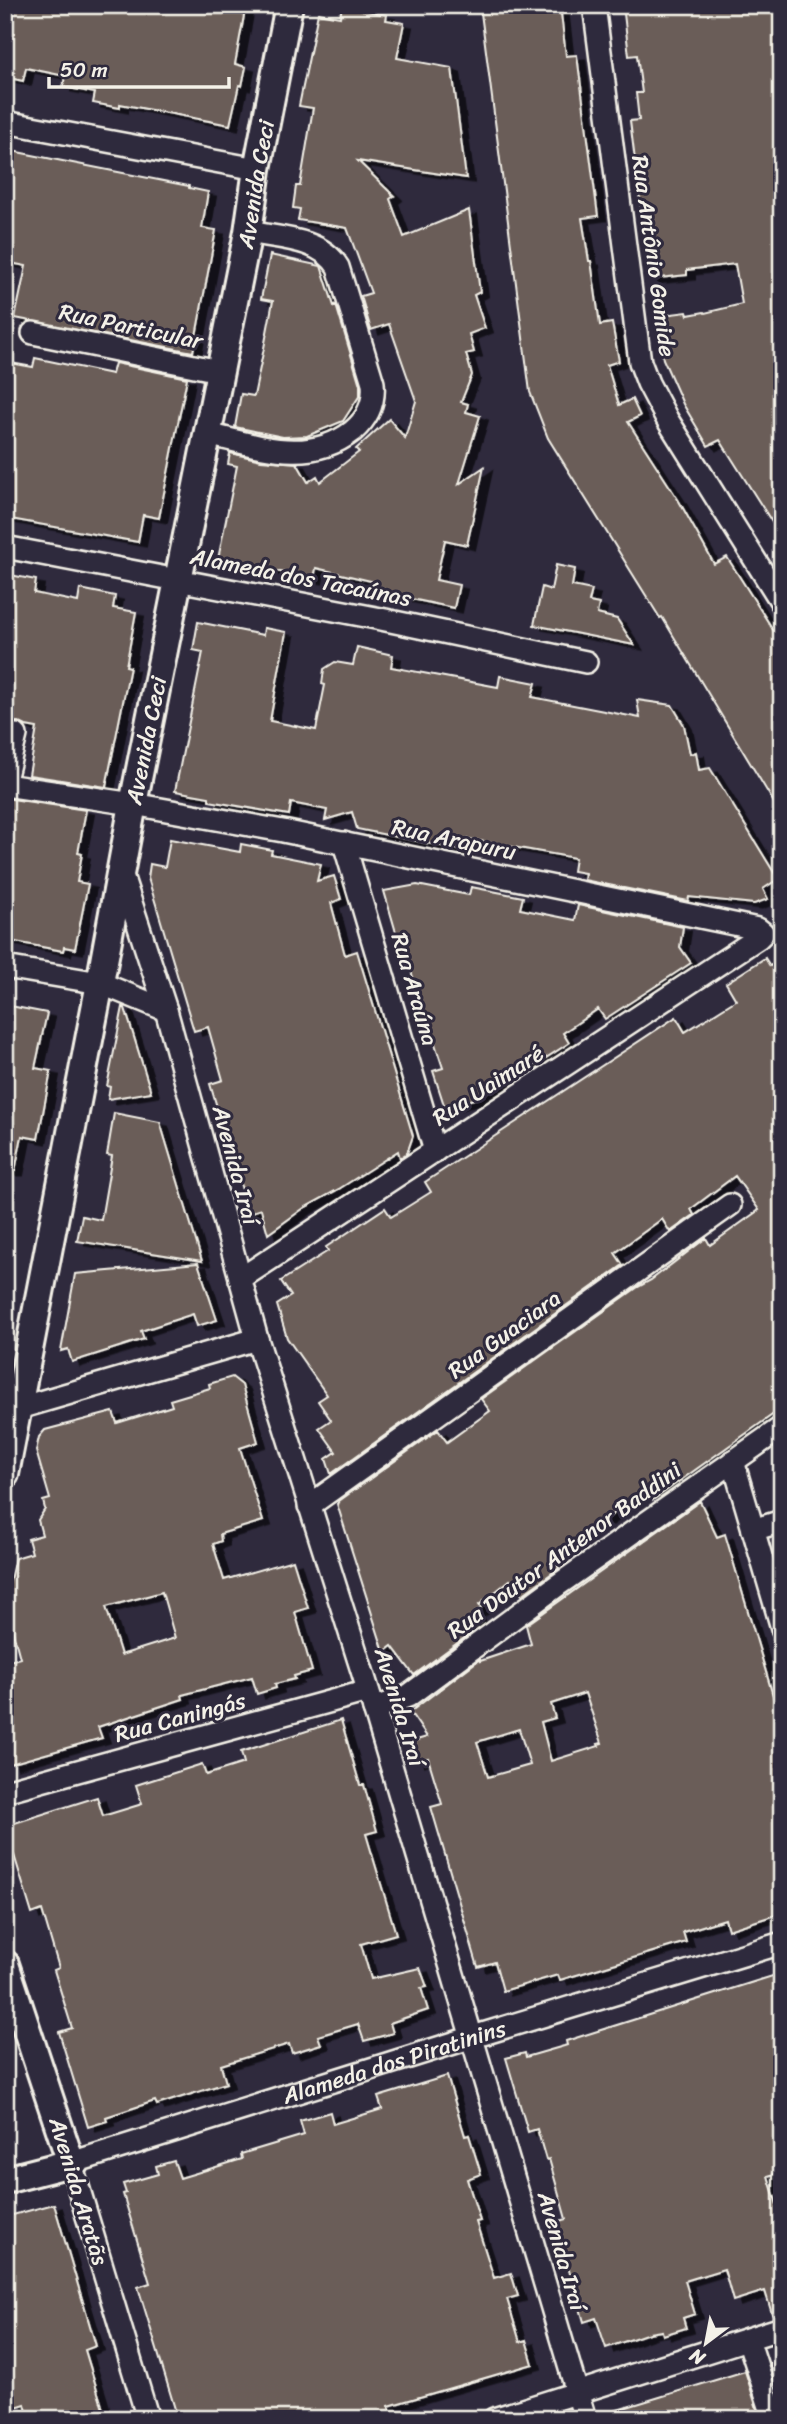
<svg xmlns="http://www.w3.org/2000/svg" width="787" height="2424" font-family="Sriracha,sans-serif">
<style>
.building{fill:#6a5d59;stroke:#f4f1e8;stroke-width:2;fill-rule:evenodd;filter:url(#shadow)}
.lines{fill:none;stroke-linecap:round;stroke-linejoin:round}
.minor-casing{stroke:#f4f1e8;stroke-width:26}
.tertiary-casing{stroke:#f4f1e8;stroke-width:32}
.minor{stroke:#2f2a3d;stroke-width:21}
.tertiary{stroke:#2f2a3d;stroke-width:26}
.labels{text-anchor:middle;stroke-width:6;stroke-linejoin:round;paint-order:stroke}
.street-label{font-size:23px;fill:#f4f1e8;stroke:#2f2a3d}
</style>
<defs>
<filter id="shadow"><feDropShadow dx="8" dy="4.5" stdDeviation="0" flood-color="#0009"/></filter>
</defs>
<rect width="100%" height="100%" fill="#2f2a3d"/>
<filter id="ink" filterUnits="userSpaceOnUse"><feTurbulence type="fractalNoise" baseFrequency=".0143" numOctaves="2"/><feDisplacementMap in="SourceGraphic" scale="14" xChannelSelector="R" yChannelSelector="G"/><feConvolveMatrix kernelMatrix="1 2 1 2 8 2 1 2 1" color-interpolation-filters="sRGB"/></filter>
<g filter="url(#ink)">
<path class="building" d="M14 5H246L235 64 246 67 242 86 239 85 230 125 120 104V108L93 103 95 93 63 87 65 76 26 68 23 81 5 77 9 44 5 43V15L11 17Z
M480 5H560L566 56 577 55 598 216 582 218 589 261H591L600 325 612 323 619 361 607 365 619 405 632 399 640 416 628 422 679 501 714 564 727 557 782 644V816L662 617 660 618 548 438 530 392Z
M623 5H782V538L720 440 708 446 683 404 663 359 655 316 687 312 688 315 704 312 705 313 742 304 735 264 687 270V275L650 279 630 121 639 120 636 93H642L637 55 629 56Z
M342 6 387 15 386 20 404 23 397 58 452 68 466 178 358 161 394 196 390 199 404 237 469 210 480 292 474 295 485 328 469 334 474 352 466 354 472 375 461 402 468 404 466 412 480 416 459 484 484 467 467 545 445 540 436 580 459 585 454 608 374 591 375 582 316 568 314 579 218 559 237 466 228 464 230 453 261 460 297 463 308 482 317 476 320 482 359 452 356 449 389 419 405 438 416 401 389 324 371 330 361 296 371 293 347 228 298 220 300 209 293 208 296 186H300L313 108 299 106 318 13 340 17Z
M12 151 189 186V188L208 192 202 228 216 230 193 352 15 318 26 266 5 262V164H9Z
M270 255 321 266 334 306 336 305 360 385V395L343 421 307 436 283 437 235 427 241 394 254 396 264 348 273 301 261 299Z
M35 358 112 374 115 363 187 378 159 518 143 515 138 542 5 518V362L33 367Z
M556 565 575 569 572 586 592 590 589 602 599 604 597 614 617 619 634 645 534 625 542 587 551 590Z
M5 574 36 580 34 593 78 602 80 589 115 596 113 608 136 612 126 666 130 667 106 787 29 775 37 728 26 726 18 722 5 723Z
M198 622 263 635 264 628 286 632 270 721 316 730 325 685 322 684 324 669 335 662 353 665 357 647 393 655 391 667 498 687 500 676 536 683 532 697 640 718 637 700 672 705 684 725 690 754 696 752 699 770 710 768 778 879 763 889 768 899 754 904 689 897 688 901 584 880 585 873 573 871 575 858 468 839 466 851 357 829 352 812 325 820 327 810 291 803 289 815 209 801V797L175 791 203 652 193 650Z
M5 798 86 810 78 853 82 854 77 882 88 884 75 949 64 947 63 951 5 940Z
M170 839 240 852 241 844 272 850 271 854 321 864 317 881 334 876 341 899 331 903 345 955 357 951 413 1136 407 1153 400 1158 398 1151 339 1189 304 1208 268 1234 261 1209 249 1213 210 1084 223 1080 208 1027 194 1031 148 878 150 864 165 867Z
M417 885 469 895 471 887 523 897 520 909 575 920 578 905 683 927 680 947 691 963 605 1019 598 1009 563 1033 569 1043 509 1082 508 1077 480 1097 445 1108 433 1071 443 1068 407 959 404 960 384 891Z
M765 958 770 966 782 958V1408L653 1500 645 1490 605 1520 603 1519 552 1557 559 1568 522 1595 510 1580 479 1605 481 1608 475 1613 481 1622 471 1630V1633L414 1675 392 1646 384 1652 337 1504 339 1501 438 1430 447 1442 490 1411 481 1399 638 1287 651 1280 706 1238 710 1245 759 1210 735 1176 691 1209 694 1215 670 1232 662 1219 615 1253 623 1265 331 1474 326 1459 336 1452 319 1428 331 1420 318 1401 327 1395 287 1338 277 1305 291 1296 281 1281 328 1251 326 1247 385 1208 391 1217 431 1192 425 1182 676 1017 685 1032 736 1000 726 983Z
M5 1005 47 1013 35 1068 51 1071 38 1139 22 1136 15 1171H5Z
M123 1007 125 1008 151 1092 108 1099 110 1087 107 1086Z
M114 1113 160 1122 202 1261 77 1241 82 1216 101 1220 112 1156 107 1155Z
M198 1263 217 1320 197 1326 193 1314 141 1331 144 1339 72 1362 68 1349 61 1351 75 1274Z
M232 1377 242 1385 258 1442 240 1448 263 1521 220 1534 221 1541 213 1544 224 1580 293 1560 308 1608 295 1612 312 1671 294 1676 295 1679 275 1684 276 1688 257 1694 252 1677 182 1695 183 1699 98 1727 102 1738 10 1764 5 1744V1680L14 1678 9 1661 20 1658 5 1602 15 1558 32 1553 28 1539 42 1535 38 1520 45 1509 43 1501 50 1499 36 1451 39 1437 45 1430 113 1412 117 1423 172 1406 170 1400 210 1388 209 1384ZM162 1592 175 1638 121 1655 106 1607Z
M700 1501 717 1537 725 1534 782 1726V1913L728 1930 725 1919 683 1932 686 1942 560 1980 558 1975 503 1991 495 1962 478 1967 431 1807 442 1804 428 1758 416 1761 410 1742 427 1737 410 1712 480 1659V1661L531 1644 526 1625ZM585 1693 602 1743 598 1744 599 1746 551 1761 541 1722 555 1718 551 1704ZM519 1729 530 1765 488 1777 477 1742Z
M341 1720 360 1785H364L377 1831 366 1834 396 1934 361 1944 371 1979 420 1968 427 1987 421 1988 428 2010 390 2023 393 2033 364 2041 358 2024 318 2036 321 2044 292 2053 289 2044 221 2065 226 2083 157 2105 155 2101 106 2117 107 2121 88 2127 59 2032 72 2028 54 1970 59 1968 42 1910 32 1914 14 1855 5 1858V1826L97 1797 103 1816 142 1804 136 1785 202 1764 206 1775 244 1763 241 1752Z
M782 1973V2172L768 2176 782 2221V2315L773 2317 765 2291 733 2301 724 2269 685 2281 695 2314 683 2318 686 2328 663 2335 662 2331 649 2333 606 2348 596 2318 584 2322 555 2222 566 2219 549 2159 546 2160 537 2129 528 2132 506 2058 525 2053 526 2057 564 2046 567 2045 566 2041Z
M447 2076 465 2136 469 2135 481 2174 467 2179 480 2221 476 2222 494 2278 511 2273 518 2296 507 2299 520 2342 526 2340 533 2364 389 2406 393 2419H178L138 2287 150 2283 123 2194 126 2193 123 2184 158 2174 156 2166 174 2161 180 2178 242 2159 241 2154 304 2135 300 2121 330 2112 333 2124 382 2109 378 2097Z
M54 2204 96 2346 85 2350 106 2419H29L25 2404 16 2407 12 2392 5 2394V2217Z
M782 2360V2400L770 2363Z
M745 2371 760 2418 604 2419V2414Z"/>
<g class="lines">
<defs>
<g id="minor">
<path d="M594 5 640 362 648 383 667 419 782 603"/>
<path d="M5 122 257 169"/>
<path d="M33 333 219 371"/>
<path d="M207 434C257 445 308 466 353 431 368 418 375 403 373 383L338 267C321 238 278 238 248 232"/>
<path d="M5 547 376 618 586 662"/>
<path d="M5 780 16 735"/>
<path d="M5 785 133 804 283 831 758 929 763 933 758 938 240 1279"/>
<path d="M344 843 435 1151"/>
<path d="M121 872 166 1010 257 1339 377 1718 585 2419"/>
<path d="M5 967 100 983 166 1010"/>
<path d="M6 1405 19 1408 257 1339"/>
<path d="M733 1461 782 1628"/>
<path d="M309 1506 730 1205"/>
<path d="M753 1530 782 1521"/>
<path d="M374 1709 408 1696 558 1585 782 1427"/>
<path d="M5 1791 368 1691"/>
<path d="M748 2339 774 2419"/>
<path id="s1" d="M148 2419 71 2163 473 2037 782 1943"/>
<path d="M494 2419 782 2328"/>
</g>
<g id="tertiary">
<path id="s2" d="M5 1474 100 983 133 804 248 232 257 169 289 5"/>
<path d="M5 1964 71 2163 5 2180"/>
</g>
</defs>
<use href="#minor" class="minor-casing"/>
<use href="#tertiary" class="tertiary-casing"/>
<use href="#minor" class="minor"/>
<use href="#tertiary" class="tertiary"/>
</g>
</g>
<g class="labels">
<g class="street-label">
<text dy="8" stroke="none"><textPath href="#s2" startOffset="1314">Avenida Ceci</textPath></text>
<text transform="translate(654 256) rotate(82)" y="8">Rua Antônio Gomide</text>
<text transform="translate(131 326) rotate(12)" y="8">Rua Particular</text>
<text transform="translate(301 577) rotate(11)" y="8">Alameda dos Tacaúnas</text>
<text dy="8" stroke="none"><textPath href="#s2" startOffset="747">Avenida Ceci</textPath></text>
<text transform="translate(454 839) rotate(12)" y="8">Rua Arapuru</text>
<text transform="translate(415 989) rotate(74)" y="8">Rua Araúna</text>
<text transform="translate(488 1085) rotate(-33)" y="8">Rua Uaimaré</text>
<text transform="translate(236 1165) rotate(75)" y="8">Avenida Iraí</text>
<text transform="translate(504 1334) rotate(-36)" y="8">Rua Guaciara</text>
<text transform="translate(564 1550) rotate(-36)" y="8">Rua Doutor Antenor Baddini</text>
<text transform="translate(400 1707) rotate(73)" y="8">Avenida Iraí</text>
<text transform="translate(180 1717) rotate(-15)" y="8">Rua Caningás</text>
<text dy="8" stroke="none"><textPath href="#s1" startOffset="606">Alameda dos Piratinins</textPath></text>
<text transform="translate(79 2191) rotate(73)" y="8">Avenida Aratãs</text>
<text transform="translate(562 2251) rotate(74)" y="8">Avenida Iraí</text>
</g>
</g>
<rect width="787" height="2424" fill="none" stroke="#2f2a3d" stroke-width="28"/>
<rect x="14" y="14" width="759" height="2396" fill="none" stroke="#f4f1e8" stroke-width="2.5" filter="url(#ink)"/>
<g transform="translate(706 2343) rotate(212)" stroke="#2f2a3d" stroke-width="5" paint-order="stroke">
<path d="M0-5L12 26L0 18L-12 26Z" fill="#f4f1e8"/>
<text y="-10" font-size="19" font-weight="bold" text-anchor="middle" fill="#f4f1e8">N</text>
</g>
<path d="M49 77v10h180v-10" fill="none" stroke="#f4f1e8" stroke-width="3.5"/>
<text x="60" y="77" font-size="21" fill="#f4f1e8" stroke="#2f2a3d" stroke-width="5" paint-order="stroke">50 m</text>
</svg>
